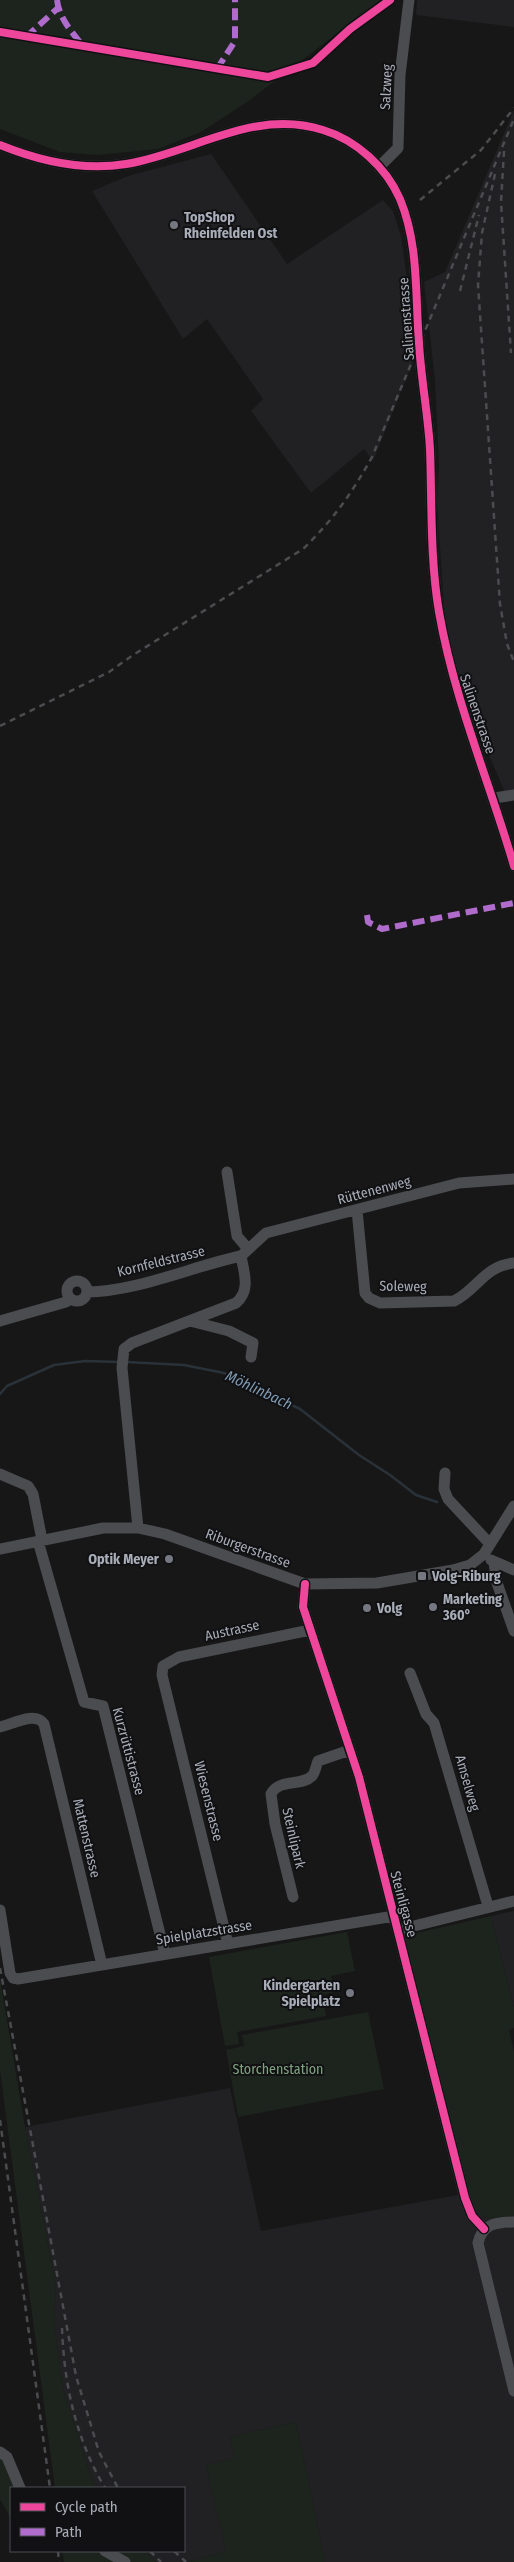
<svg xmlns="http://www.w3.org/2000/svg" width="514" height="2562" font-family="'Fira Sans Condensed',sans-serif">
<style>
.built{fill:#212123}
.green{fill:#1d241e}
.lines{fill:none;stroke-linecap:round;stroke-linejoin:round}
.stream{stroke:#2a3239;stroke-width:2.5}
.minor{stroke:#4b4c50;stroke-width:11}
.rail{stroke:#4b4c4f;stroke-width:2.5;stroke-dasharray:6 5;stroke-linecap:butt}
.quiet{stroke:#b06ccc;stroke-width:6;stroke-dasharray:12 6;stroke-linecap:butt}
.cycleway-casing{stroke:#111113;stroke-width:11}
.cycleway{stroke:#ed469a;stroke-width:8}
.poi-dot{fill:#757880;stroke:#111113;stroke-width:2}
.labels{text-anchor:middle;stroke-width:4;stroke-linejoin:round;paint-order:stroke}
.street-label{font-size:14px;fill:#a8adb8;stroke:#111113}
.poi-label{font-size:14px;font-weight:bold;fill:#a8adb8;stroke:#111113;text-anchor:start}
.park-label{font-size:14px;fill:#7fa381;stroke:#111113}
.water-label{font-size:15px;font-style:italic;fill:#7f9bb3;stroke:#111113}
</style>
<rect width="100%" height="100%" fill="#171717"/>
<path class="built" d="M417 0H514V27L416 15Z
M514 110V795H506L466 701 452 653 444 607 437 502 439 464 435 380 424 282 445 272Z
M211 154 287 264 383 200 393 211 401 236 408 286 413 362 373 461 364 449 311 493 251 411 263 399 207 319 183 339 92 191 128 176Z
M514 1911V2008L491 1916Z
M230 2088 261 2231 458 2195 486 2218 514 2217V2562H325L296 2422 230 2437 235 2458 206 2465 226 2551 188 2562H156L145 2551H184V2488H98L91 2477 63 2389 54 2323 56 2285 25 2127Z"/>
<path class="green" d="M0 0H381L247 102 201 132 158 149 97 155 60 152 0 129Z
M491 1916 514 2008V2028L509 2030 514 2052V2217L486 2218 458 2195 395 1938Z
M347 1932 355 1971 331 1976 335 1992 322 1995 326 2016 237 2032 239 2044 225 2046 209 1957Z
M0 1979 25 2127 56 2285 54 2323 63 2389 91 2477 98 2488H55L0 2070Z
M368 2012 384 2089 238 2117 226 2050 244 2046 242 2035Z
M296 2422 325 2562H188L226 2551 206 2465 235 2458 230 2437Z
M0 2457 4 2460 15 2488H11V2519L0 2499Z
M62 2551H145L156 2562H64Z"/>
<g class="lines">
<path class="stream" d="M126 1362 184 1365 224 1373 300 1409 359 1455 390 1475 416 1495 437 1502
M0 1394 7 1386 54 1365 85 1361 120 1362"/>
<path class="minor" d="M0 145C39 161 84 171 126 164 193 153 253 108 323 130 356 140 386 167 400 199 419 245 415 294 419 343 421 379 428 414 430 449 432 504 430 559 439 612 454 699 489 781 514 866
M379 167 398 148 400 75 409 0
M494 798 514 795
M227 1172 237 1236 248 1249
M357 1210 365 1293 369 1298 380 1303 454 1301C478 1289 484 1266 514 1263
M67 1291a10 10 0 1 1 20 0a10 10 0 1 1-20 0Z
M87 1292C139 1291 190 1267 241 1256
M0 1321 66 1302 70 1298
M190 1321 229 1331 253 1343 251 1357
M445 1473 444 1489 448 1499 490 1544
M0 1474 28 1486 33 1494 42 1540
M138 1528 122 1368 124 1349 132 1343 236 1303C251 1290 244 1273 241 1256L266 1233 459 1183 514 1179
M38 1541 84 1702 103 1706 165 1954
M0 1549 103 1528H138L165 1534 305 1584 377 1583 453 1570 470 1565 484 1554 514 1506
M491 1560 514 1570
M494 1563 497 1583 514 1631
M305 1584 303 1607 359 1777 465 2198 472 2216 484 2229
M410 1673 426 1714 434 1723 488 1906
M0 1727C13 1724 35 1711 44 1724L102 1965
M293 1897 275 1824 271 1794C279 1778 301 1787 312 1776 315 1773 316 1766 318 1761L350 1750
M0 1910 10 1973 13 1978 18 1979 394 1916
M398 1930 514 1901
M228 1944 162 1675 163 1666 179 1657 310 1630
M514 2222C496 2222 482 2224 478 2243L514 2391
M0 2452 7 2457 20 2488
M105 2551 125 2562"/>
<path class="rail" d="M504 151 501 202 511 353
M495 174 482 233 478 285 500 604 507 644 514 662
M420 200 481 150 514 108
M460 291 479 215
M0 726 109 672 133 655 303 549C333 520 352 493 372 457L514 119
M0 1968 76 2376 99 2452 118 2488
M0 2120 50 2488
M62 2328C64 2385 76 2439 105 2488
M58 2551 59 2562
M150 2551 161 2562
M174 2551 186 2562"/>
<path class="quiet" d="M57 0C59 18 72 32 82 45
M26 37 58 8
M217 69 235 41V0
M367 915 368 922 382 929 514 903"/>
<defs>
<path id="cycleway" d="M0 32 268 77 313 63 350 29 390 0
M0 145C39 161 84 171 126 164 193 153 253 108 323 130 356 140 386 167 400 199 419 245 415 294 419 343 421 379 428 414 430 449 432 504 430 559 439 612 454 699 489 781 514 866
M305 1584 303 1607 359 1777 465 2198 472 2216 484 2229"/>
</defs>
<use href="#cycleway" class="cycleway-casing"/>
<use href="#cycleway" class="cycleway"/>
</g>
<g class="poi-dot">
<circle cx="174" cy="225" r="5"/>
<circle cx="169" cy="1559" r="5"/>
<rect x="417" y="1571" width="10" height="10" rx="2.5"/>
<circle cx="433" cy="1607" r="5"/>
<circle cx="367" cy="1608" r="5"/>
<circle cx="350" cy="1993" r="5"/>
</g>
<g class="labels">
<g class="street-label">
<text transform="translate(386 87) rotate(-87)" y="5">Salzweg</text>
<text transform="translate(406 319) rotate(-94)" y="5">Salinenstrasse</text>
<text transform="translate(478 714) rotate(71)" y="5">Salinenstrasse</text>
<text transform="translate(374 1190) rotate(-15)" y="5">Rüttenenweg</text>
<text transform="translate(161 1261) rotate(-14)" y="5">Kornfeldstrasse</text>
<text transform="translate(403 1286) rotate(1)" y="5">Soleweg</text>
<text transform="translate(248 1548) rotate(20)" y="5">Riburgerstrasse</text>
<text transform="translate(232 1630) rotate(-12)" y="5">Austrasse</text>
<text transform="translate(129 1751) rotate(75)" y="5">Kurzrüttistrasse</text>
<text transform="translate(468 1783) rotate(74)" y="5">Amselweg</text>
<text transform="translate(209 1801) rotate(76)" y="5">Wiesenstrasse</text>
<text transform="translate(87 1838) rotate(77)" y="5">Mattenstrasse</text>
<text transform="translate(294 1838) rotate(77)" y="5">Steinlipark</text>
<text transform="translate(404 1904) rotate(75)" y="5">Steinligasse</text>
<text transform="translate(204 1932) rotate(-9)" y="5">Spielplatzstrasse</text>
</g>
<g class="poi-label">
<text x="184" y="222">TopShop<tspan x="184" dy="16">Rheinfelden Ost</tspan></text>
<text x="159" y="1564" text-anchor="end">Optik Meyer</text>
<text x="432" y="1581">Volg-Riburg</text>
<text x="443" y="1604">Marketing<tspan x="443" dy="16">360°</tspan></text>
<text x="377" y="1613">Volg</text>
<text x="340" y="1990" text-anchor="end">Kindergarten<tspan x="340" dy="16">Spielplatz</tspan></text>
</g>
<g class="park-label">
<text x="278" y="2074">Storchenstation</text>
</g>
<g class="water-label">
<text transform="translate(259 1390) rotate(25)" y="5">Möhlinbach</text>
</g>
</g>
<rect x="10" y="2487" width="175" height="65" fill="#111113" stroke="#4d4f55"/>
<rect x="20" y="2503" width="25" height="8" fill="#ed469a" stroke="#4d4f55"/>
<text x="55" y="2512" font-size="15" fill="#a8adb8">Cycle path</text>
<rect x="20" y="2528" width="25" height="8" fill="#b06ccc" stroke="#4d4f55"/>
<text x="55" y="2537" font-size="15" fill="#a8adb8">Path</text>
</svg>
